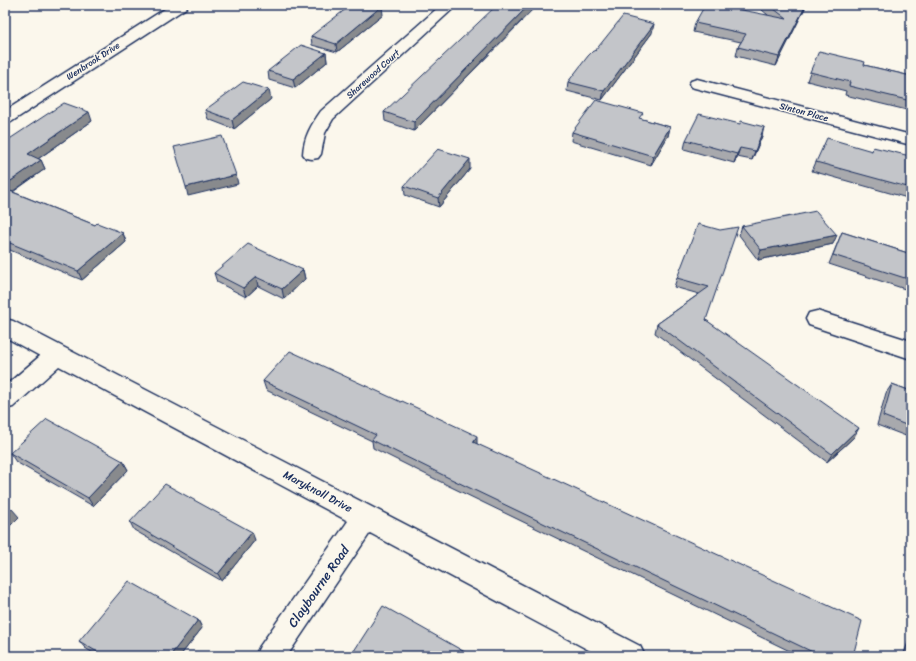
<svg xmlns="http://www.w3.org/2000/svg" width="916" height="661" font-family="Sriracha,sans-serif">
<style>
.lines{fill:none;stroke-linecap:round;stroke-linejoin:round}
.minor-casing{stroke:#1b2f5e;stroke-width:3}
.minor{fill:#fbf7ec;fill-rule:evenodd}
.wall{fill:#a8a9ad;stroke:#1b2f5e}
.shaded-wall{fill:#888a8d;stroke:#1b2f5e}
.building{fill:#c3c5c9;stroke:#1b2f5e}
.labels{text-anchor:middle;stroke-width:3;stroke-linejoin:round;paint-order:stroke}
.far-street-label{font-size:9px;fill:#1b2f5e;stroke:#fbf7ec}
.street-label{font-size:11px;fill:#1b2f5e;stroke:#fbf7ec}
.near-street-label{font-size:13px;fill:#1b2f5e;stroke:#fbf7ec}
</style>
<rect width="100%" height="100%" fill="#fbf7ec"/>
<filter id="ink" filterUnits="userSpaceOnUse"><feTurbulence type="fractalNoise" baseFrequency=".025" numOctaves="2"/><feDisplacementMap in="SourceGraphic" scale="8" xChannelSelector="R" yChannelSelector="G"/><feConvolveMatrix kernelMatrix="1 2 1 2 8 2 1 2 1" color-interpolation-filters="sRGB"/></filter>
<g filter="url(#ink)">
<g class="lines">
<defs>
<path id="minor" d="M171 5H188L186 8 11 122 5 123V111Z
M441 5H457L333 119 325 133 321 154 318 158 312 159 306 158 303 154C304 137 311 125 321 111Z
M697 79 911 135V145L691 87 689 84 691 81Z
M817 311 911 341V359L809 325 806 319 809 313Z
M5 319 13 321 65 348 640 646 645 656H600L370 533 287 656H255L260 646 348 521 59 366 13 407 5 409V386L40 356 5 337Z"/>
</defs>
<use href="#minor" class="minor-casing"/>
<use href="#minor" class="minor"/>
</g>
<path class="wall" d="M764 5H812L810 7 806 6 776 66 736 56 738 47 741 42 693 32 695 23 768 15 762 10Z
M383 15 337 52 312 45 311 36Z
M522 21 414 131 385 121 384 112Z
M652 33 602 100 567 91 568 82 595 51Z
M326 53 327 62 295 88 269 80 268 71Z
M864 65 911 76V111L845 95 846 91 807 81 810 72Z
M271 99 234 129 208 119 205 110Z
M642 119 670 127 668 136 651 165 571 141 572 132Z
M92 121 38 159 41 160 45 169 13 192 95 225 123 233 126 242 82 280 5 248V142Z
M762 136 752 160 737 157 734 163 684 149 686 140Z
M873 147 911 164V199L812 171 816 162 872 151Z
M470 169 439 207 405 195 404 186Z
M742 226 833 244 758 260 739 235Z
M720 230 706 320 854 437 827 462 655 333 657 324 699 294 674 287 677 278Z
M842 232 911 254V291L829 264Z
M303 270 305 279 284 299 258 286 246 297 217 282 214 273Z
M263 381 477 444 853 656H800L449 486 373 448 372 441 266 390Z
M892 384 911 391V438L877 425 886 393Z
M10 453 123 461 128 470 93 506 16 462Z
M130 522 255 540 222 581 134 530Z
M198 620 202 628 180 656H98L85 648 79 641Z
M911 634V656H903Z"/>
<path class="shaded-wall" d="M529 5H537L414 131V122Z
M806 5H807L806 6 776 66 779 57Z
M382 6 383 15 337 52 336 44Z
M654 24 652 33 602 100 604 91Z
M326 53 327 62 295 88 293 79Z
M269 90 271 99 234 129 232 120Z
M89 112 92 121 32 163 28 154Z
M670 127 668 136 651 165 653 156Z
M764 127 762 136 752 160 755 151Z
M740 148 737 157 734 163 737 154Z
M470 159V169L439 207 438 198Z
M41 160 45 169 6 196 5 194V185Z
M236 175 238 184 188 196 186 187Z
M123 233 126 242 82 280 78 271Z
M837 235 833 244 758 260 761 250Z
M303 270 305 279 284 299 282 289Z
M256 277 258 286 246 297 243 288Z
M859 428 854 437 827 462 832 454Z
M477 436V445L473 442Z
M123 461 128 470 93 506 88 498Z
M12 509 19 517 5 531V516Z
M252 532 255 540 222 581 218 574Z
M5 540 11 548 5 554Z
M198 620 202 628 180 656H170Z"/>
<path class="building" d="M351 5H382V6L336 44 311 36Z
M497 5H529L414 122 384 112Z
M705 5H717L787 19 769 5H806L779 57 738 47 746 34 695 23Z
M623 16 654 24 604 91 568 82 588 56 593 51H595Z
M301 45 326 53 293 79 268 71Z
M819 51 865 62 864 65 911 76V101L849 86 850 82 810 72Z
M243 82 269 90 232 120 205 110Z
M596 100 643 113 639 118 670 127 653 156 572 132Z
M64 103 89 112 28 154 41 160 5 185V142Z
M699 114 740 124 741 121 764 127 755 151 740 148 737 154 686 140Z
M222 136 236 175 186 187 174 147Z
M827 138 872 151 873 147 910 156 909 164H911V188L816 162Z
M438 149 470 159 438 198 404 186Z
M5 189 95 225 97 223 123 233 78 271 5 241Z
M816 211 837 235 761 250 742 226Z
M698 224 720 230 738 227 706 320 859 428 832 454 657 324 709 287 677 278Z
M842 232 911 254V280L833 255Z
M248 244 303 270 282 289 256 277 243 288 214 273Z
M290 351 401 402 402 401 477 436 473 442 862 621 853 656H821L449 478 372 440 376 435 263 381Z
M892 384 911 391V427L883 416Z
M47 419 123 461 88 498 10 453Z
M165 484 252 532 218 574 130 522Z
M5 505 12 509 5 516Z
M129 581 198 620 170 656H104L79 641Z
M383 606 472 656H355L352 654Z
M911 648V656H908Z"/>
</g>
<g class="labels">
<g class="far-street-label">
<text transform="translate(93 61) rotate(-33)" y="3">Wenbrook Drive</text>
<text transform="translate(373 74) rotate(-42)" y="3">Sharewood Court</text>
<text transform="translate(804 112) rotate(15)" y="3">Sinton Place</text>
</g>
<g class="street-label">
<text transform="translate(318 491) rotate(28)" y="4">Maryknoll Drive</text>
</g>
<g class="near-street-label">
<text transform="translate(318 586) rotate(-55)" y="5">Claybourne Road</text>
</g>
</g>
<rect width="916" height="661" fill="none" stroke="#fbf7ec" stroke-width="20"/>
<rect x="10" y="10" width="896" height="641" fill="none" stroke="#1b2f5e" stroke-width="1.5" filter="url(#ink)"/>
</svg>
